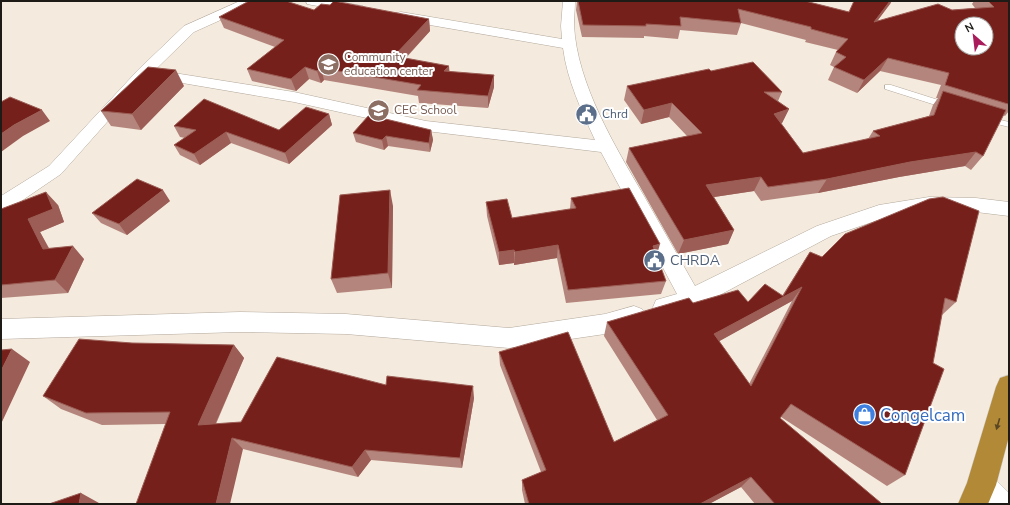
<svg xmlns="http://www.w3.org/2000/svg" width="1010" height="505" font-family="'Nunito Sans',sans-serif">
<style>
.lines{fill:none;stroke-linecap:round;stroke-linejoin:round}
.lane-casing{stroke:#b3a99d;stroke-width:1}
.street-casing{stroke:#b3a99d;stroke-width:1}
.highway-casing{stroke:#cecdcc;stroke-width:1}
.lane{fill:#fff;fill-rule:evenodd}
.street{fill:#fff;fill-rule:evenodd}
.highway{fill:#b28936;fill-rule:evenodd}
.wall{fill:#b4857c;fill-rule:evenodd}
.shaded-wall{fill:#9b5d55}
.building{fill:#75201b;stroke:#9b5d55;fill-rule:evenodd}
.oneway{fill:#594723}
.labels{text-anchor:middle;stroke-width:4;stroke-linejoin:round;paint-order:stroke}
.far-education-label{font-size:12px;fill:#785e54;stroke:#fff;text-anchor:start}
.far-service-label{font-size:12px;fill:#4e5e75;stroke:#fff;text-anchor:start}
.service-label{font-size:14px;fill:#4e5e75;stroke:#fff;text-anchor:start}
.near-shop-label{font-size:17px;fill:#366cbe;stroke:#fff;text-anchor:start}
</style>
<rect width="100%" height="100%" fill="#f4eadd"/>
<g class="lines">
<defs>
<path id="lane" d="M885 85H891L951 104 952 106 948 108H945L885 89Z
M985 117H988L1009 122V127L985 121Z"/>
<path id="street" d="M240 1H257L256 4 194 32 155 70 294 92 426 121 595 140C582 112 567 80 563 48L401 20 396 19 394 16 396 13 401 12 562 39 561 26 563 1H575C575 9 574 17 574 25 577 84 615 146 644 196 661 226 678 256 695 286L817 226 879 205 929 197 976 198 1009 202V216L976 212 929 211 881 219 831 236 699 306 664 316 656 314 653 307 656 300 677 294 601 152 426 131 294 102 147 77 61 174 8 210 1 212V196L49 166 138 70 184 26Z
M306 1H335L363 6 365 9 363 12 358 13 312 5 307 4Z
M634 306 642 309 646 316 642 323 605 334 509 348 346 334 240 332 1 339V319L240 312 346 314 509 328 605 314Z
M981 471 991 475 1009 493V504H980L971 495 967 485 971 475Z"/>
<path id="highway" d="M1009 375V436L996 485 988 504H958L967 483 996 387 1000 378Z"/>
</defs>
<use href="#lane" class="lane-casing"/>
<use href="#street" class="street-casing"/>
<use href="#highway" class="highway-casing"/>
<use href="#lane" class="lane"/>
<use href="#street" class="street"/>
<use href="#highway" class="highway"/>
</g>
<path class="wall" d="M577 1H805L849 12 891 3 877 21 952 10 975 8 972 4 974 1H1009V111L1005 116 1003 115 983 156 971 170 965 166 899 177 818 193 761 201 754 191 714 197 734 230 728 244 678 254 626 162 629 148 687 136 669 117 641 124 624 100 627 86 711 71 782 92 778 101 789 109 782 123H781L803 153 868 139 873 131 929 116 933 105 938 98H936L941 85 880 71 857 93 828 80 834 67 830 65 836 52 838 50 805 42 806 40 741 23 737 35 680 30 678 39 644 36V38L582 37 576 10Z
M314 10 429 19 430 31 406 58 449 72 494 87 488 108 419 103 418 96 324 80 321 83 309 79 296 91 252 81 247 69 275 47 224 28 219 17Z
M184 86 141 130 111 126 101 111Z
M329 114 332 125 289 164 231 143 200 165 180 155 174 145 185 138 180 137 174 126 279 130Z
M431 130 433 140 430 152 388 146 384 150 356 142 353 133Z
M571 198 656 256 666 281 661 294 566 303 557 258 514 265V263L499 265 487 216 486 202 512 218 570 209Z
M170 201 127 235 101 223 92 213Z
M58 205 64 222 40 232 49 248 84 259 68 293 1 298V209Z
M393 206 392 288 337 293 331 279Z
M845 234 956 302 942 315 905 475 887 486 781 417 780 418 880 504H755L741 487 709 504H525L522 490V480L541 472 500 365 499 352 614 442 657 420 604 336 607 322 693 303 748 302 782 296 810 252 822 257ZM792 301 749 384 719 341Z
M132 343 234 345 244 358 216 424 241 422 386 385 474 398 462 468 371 460 358 477 243 449 165 424 102 425 61 409 43 396Z"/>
<path class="shaded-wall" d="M890 1H892L867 35 874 22Z
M429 19 430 31 396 68 394 56Z
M888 58 880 71 857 93 864 80Z
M449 66 450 78 444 71Z
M305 67 309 79 296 91 291 79Z
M321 68 324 80 321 83 317 71Z
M176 70 184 86 141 130 132 114Z
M494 75V87L488 108V96Z
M672 103 669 117 641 124 644 110Z
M789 109 782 123 767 128 774 114Z
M42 110 50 121 23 136 1 152V134L14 125Z
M329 114 332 125 289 164 285 153Z
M431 130 433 140 430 152 429 143Z
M226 132 231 143 200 165 194 154Z
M386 136 388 146 384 150 382 140Z
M976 152 965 166 899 177 818 193 827 179 910 162Z
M761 177 754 191 701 199 706 185Z
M163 190 170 201 127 235 119 224Z
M390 190 393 206 392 288 388 273Z
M46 192 58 205 64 222 40 232 56 262 43 249 28 219Z
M734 230 728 244 678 254 684 240Z
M660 244 656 258 653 246Z
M558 245 557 258 514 265 515 252Z
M73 246 84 259 68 293 55 280Z
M514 250V263L499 265V252Z
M802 287 792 301 707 348 714 334Z
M234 345 244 358 210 436 198 425Z
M12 349 30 362 1 424V371Z
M473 386 474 398 462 468 460 458Z
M232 438 243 449 230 504H216Z
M365 450 371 460 358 477 352 467Z
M751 477 741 487 709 504H700Z
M81 493 99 503V504H79Z"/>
<path class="building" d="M249 1H286L314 10 321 4 330 5 334 1 429 19 394 56 449 66 444 71 494 75 488 96 417 90 421 85 321 68 317 71 305 67 291 79 247 69 284 40 219 17Z
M578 1H805L849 12 854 1H890L874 22 938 4 952 10 994 7 988 1H1009V103L1008 104 945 85 949 73 888 58 864 80 834 67 846 57 836 52 848 39 811 29V27L738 9 741 23 680 17 681 26 646 24V26L583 25ZM962 24H986V48H962Z
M753 62 782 92H764L789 109 774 114 803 153 880 136 873 131 934 115 943 91 1006 110 983 156 976 152 910 162 827 179 768 187 761 177 706 185 734 230 684 240 629 148 702 133 672 103 644 110 627 86 709 69 711 71Z
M148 67 176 70 132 114 101 111Z
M10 97 42 110 14 125 1 134V102Z
M204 99 279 130 306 107 329 114 285 153 226 132 194 154 174 145 196 130 174 126Z
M369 115 431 130 429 143 386 136 382 140 353 133Z
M137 179 163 190 119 224 92 213Z
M629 188 660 244 653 246 666 281 568 290 558 245 515 252 514 250 499 252 486 202 507 199 512 218 576 208 571 198Z
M390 190 388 273 331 279 340 195Z
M46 192 53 209 28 219 43 249 73 246 55 280 1 285V209Z
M943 197 979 211 956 302 945 298 933 363 944 369 905 475 791 404 780 418 881 503 880 504H775L751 477 700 504H529L522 480 546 470 499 352 568 332 614 442 668 415 607 322 689 298 693 303 738 290 748 302 765 284 783 296 810 252 822 257 845 234 929 199ZM802 287 751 386 714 334Z
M79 339 132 343 234 345 198 425 241 422 277 357 386 385 387 376 473 386 460 458 365 450 352 467 232 438 216 504H136L170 412 86 413 43 396Z
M12 349 1 371V350Z
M81 493 79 504H49Z"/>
<defs><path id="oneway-solid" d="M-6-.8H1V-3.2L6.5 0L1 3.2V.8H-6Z"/></defs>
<use class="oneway" href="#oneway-solid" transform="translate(998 424) rotate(106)"/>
<defs>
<symbol id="university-disc" viewBox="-11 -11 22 22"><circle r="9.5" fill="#8d6e63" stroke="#fff"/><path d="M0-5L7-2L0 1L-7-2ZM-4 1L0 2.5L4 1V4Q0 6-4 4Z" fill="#fff"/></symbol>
<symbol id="school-disc" viewBox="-11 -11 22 22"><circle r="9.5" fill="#8d6e63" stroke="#fff"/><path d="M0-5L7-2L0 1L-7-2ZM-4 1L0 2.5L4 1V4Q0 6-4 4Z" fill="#fff"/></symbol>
<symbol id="civic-disc" viewBox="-11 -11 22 22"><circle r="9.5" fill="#5c6f8a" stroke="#fff"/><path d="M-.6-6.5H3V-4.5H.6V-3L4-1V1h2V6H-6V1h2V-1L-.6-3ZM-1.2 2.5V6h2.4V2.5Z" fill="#fff"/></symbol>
<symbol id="shop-disc" viewBox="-11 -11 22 22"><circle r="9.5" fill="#3f7fe0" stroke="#fff"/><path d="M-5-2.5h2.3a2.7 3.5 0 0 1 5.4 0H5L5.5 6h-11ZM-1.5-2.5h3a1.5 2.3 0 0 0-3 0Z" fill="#fff"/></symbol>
</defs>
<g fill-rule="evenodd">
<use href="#university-disc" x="316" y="52" width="25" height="25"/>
<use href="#school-disc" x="366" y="98" width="25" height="25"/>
<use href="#civic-disc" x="574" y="102" width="25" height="25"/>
<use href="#civic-disc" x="642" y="248" width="25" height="25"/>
<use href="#shop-disc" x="852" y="402" width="25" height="25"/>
</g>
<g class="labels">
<g class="far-education-label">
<text x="344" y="61">Community<tspan x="344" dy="14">education center</tspan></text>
<text x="394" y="114">CEC School</text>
</g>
<g class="far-service-label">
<text x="602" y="118">Chrd</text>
</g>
<g class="service-label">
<text x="670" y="265">CHRDA</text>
</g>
<g class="near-shop-label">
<text x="880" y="421">Congelcam</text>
</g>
</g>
<rect width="1010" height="505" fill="none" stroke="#1e1b16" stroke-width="4"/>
<g transform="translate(974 36) rotate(332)"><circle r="19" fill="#ffffff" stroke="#a5a4a2"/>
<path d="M0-3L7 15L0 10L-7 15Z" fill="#a91b5b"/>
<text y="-6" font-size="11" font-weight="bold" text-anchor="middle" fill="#1e1b16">N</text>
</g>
</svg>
